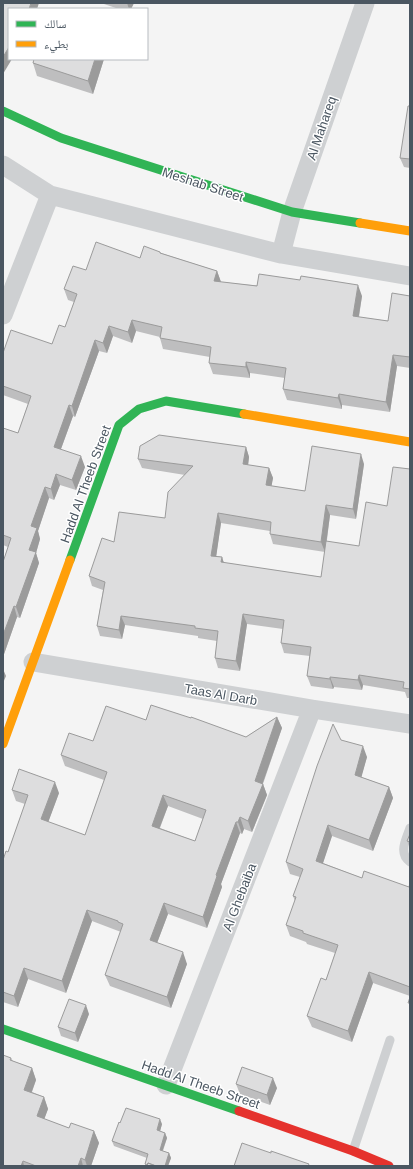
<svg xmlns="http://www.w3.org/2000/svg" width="413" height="1169" font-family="Arial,'Noto Naskh Arabic',sans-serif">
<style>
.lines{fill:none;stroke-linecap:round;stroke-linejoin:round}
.lane{stroke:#ced0d2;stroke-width:9}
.street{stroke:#ced0d2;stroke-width:19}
.fast{stroke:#30b455;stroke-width:9}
.slow{stroke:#ff9f0a;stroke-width:9}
.jam{stroke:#e5322d;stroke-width:9}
.wall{fill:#bebebf;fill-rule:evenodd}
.shaded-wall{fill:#9b9b9b}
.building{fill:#ddddde;stroke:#9b9b9b;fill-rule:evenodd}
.labels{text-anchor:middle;stroke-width:3;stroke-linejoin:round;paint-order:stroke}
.street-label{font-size:13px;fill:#4a5661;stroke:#fff}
</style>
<rect width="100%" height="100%" fill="#f4f4f4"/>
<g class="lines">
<path class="lane" d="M410 828C406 840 398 853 410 862
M353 1151 390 1040"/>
<path class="street" d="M3 165 50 195 281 254 410 276
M281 254 292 212 365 3
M3 315 50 195
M33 662 312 709 410 724
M166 1085 312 709"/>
<path class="fast" d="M3 111 61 138 292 212 360 223
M70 560 119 425 139 409 166 401 244 414
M3 1029 239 1111"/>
<path class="slow" d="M360 223 410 231
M244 414 410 442
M3 744 70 560"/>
<path class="jam" d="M239 1111 353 1151 389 1166"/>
</g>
<path class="wall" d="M101 3H134L131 9H119Z
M34 59H104L93 94 37 76 33 63Z
M410 106V168L404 167 400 158Z
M160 252 161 253 217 271 221 282 362 296 359 317 388 321 410 296V368L397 366 390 412 342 405V409L287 400 283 389 285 378 250 373V378L213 374 209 363 210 357 163 349 160 338V337L136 331 132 343 113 336 107 353 99 351 75 417 73 416 61 449 85 467 76 490 60 485 54 500 49 498 38 531 40 539 36 553 39 563 20 618 17 617 3 657V562L8 547 3 545V428L18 433 28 404 3 395V353L52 344 65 327 74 302 68 300 64 289 86 270 140 258Z
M246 447 249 457 248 465 269 468 273 478 271 486 305 491 364 464 356 519 330 515 326 548 359 546 387 506 410 469V698H407L405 692 363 685 362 690 334 687 333 689 311 686 307 676 310 656 284 653 281 643 283 629 247 624 240 671 218 668 215 658 217 641 198 638V636L125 625 122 639 100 636 97 626 103 590 92 586 89 576 114 542 165 518 185 475 142 468 138 459ZM221 523 270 531V534L273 544 325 552 321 577 224 563 222 557 216 556Z
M277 717 282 728 263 784 267 795 252 832 244 829 242 834 240 833 221 884 222 887 207 928 168 914 157 943 187 964 171 1008 110 986 105 975 121 932 92 921 66 993 28 979 18 1007 3 1002V860L8 852 25 804 16 801 12 790 59 793 48 822 85 835 104 780 65 766 61 755 146 720 246 737ZM168 806 203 819 195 841 160 828Z
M341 740 367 757 361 777 389 787 393 798 373 851 332 836 323 863 362 878 409 887 410 883V996L373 983 352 1042 312 1027 307 1016 326 980 335 953 307 944 306 942 290 936 286 925 295 901 293 896 300 877 290 874 286 862Z
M410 834V848L407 841Z
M89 1014 78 1042 61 1036 58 1027Z
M11 1058 13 1061 32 1068 36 1080 32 1092 44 1097 48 1109 44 1119 69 1128 94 1131 99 1143 91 1166H3Z
M236 1084 277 1088 270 1105 240 1094Z
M120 1123 162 1124 160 1131 165 1133 167 1138 163 1151 169 1153 171 1158 168 1166H146L145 1164 147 1158 114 1146 112 1141Z"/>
<path class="shaded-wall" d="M31 3H39L37 9H29Z
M127 3H134L131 9H129Z
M9 47V59H12L3 74V57Z
M95 59H104L93 94 88 81Z
M217 271 221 282 218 292 214 281Z
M358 285 362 296 357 327 353 316Z
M132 320 136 331 132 343 128 332Z
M109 326 113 336 107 353 103 343Z
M95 340 99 351 75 417 72 406Z
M393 355 397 366 390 412 386 402Z
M246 362 250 373V378L246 367Z
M339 394 342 405V409L338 398Z
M69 405 73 416 58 457 54 447Z
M246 447 249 457 247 474 243 464Z
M361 454 364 464 356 519 353 509Z
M81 456 85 467 76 490 72 480Z
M269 468 273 478 270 495 266 485Z
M56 474 60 485 54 500 51 489Z
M45 487 49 498 38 531 40 539 36 553 39 563 20 618 16 607 29 550 31 526Z
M326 505 330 515 325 552 321 542Z
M218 513 221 523 215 565 211 556Z
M222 557 225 567 221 562Z
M14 606 17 617 3 657V635Z
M243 614 247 624 240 671 236 661Z
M121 616 125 625 122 639 119 630Z
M3 669 6 676 3 683Z
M359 675 363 685 362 690 358 680Z
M330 677 334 687 333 689 330 679Z
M277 717 282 728 261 788 263 784 267 795 252 832 248 821 255 781Z
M363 746 367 757 359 786 355 775Z
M55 782 59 793 45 831 41 819Z
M389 787 393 798 373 851 369 840Z
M163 795 168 806 156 837 152 826Z
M240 817 244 829 242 834 238 822Z
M236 822 240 833 221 884 222 887 207 928 203 917 216 875Z
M328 825 332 836 320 872 316 861Z
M164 903 168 914 154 951 150 940Z
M87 910 92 921 66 993 62 981Z
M183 952 187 964 171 1008 167 997Z
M24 968 28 979 18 1007 14 996Z
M369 972 373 983 352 1042 348 1031Z
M86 1005 89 1014 78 1042 75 1033Z
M32 1068 36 1080 28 1102 24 1090Z
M273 1078 277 1088 270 1105 267 1095Z
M44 1097 48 1109 41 1128 37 1116Z
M160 1119 162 1124 159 1135 157 1130Z
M94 1131 99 1143 91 1166H87L85 1160Z
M165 1133 167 1138 161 1155 160 1150Z
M169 1153 171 1158 168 1166H165Z
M81 1158 83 1166H78Z
M23 1161 24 1166H21Z"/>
<path class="building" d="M3 3H31L29 9H9V47L3 57Z
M34 59H95L88 81 33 63Z
M408 106H410V159L400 158Z
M96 242 140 258 144 246 160 252V253L217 271 214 281 257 286 259 274 300 280 301 276 358 285 353 316 388 321 392 293 410 296V357L393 355 386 402 339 394 338 398 283 389 286 368 246 362V367L209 363 211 347 160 338 162 327 132 320 128 332 109 326 103 343 95 340 72 406 69 405 54 447 81 456 72 480 56 474 51 489 45 487 31 526 37 528 29 550 36 552 16 607 14 606 3 635V562L11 538 3 535V428L18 433 31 396 3 386V353L11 330 52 344 59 325 65 327 77 294 64 289 73 266 86 270Z
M159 435 246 447 243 464 269 468 266 485 305 491 312 446 361 454 353 509 326 505 321 542 270 534 271 522 218 513 211 556 222 557 221 562 321 577 326 541 359 546 366 502 387 506 393 467 410 469V689L403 688 404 682 359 675 358 680 330 677V679L307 676 311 647 281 643 284 620 243 614 236 661 215 658 218 631 195 628V626L121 616 119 630 97 626 105 582 89 576 102 538 114 542 119 512 165 518 168 492 193 466 138 459 140 446Z
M151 705 191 718V717L246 737 277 717 255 781 263 784 248 821 240 817 238 822H236L216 875 217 876 203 917 164 903 150 940 183 952 167 997 105 975 123 924 118 922V921L87 910 62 981 24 968 14 996 3 992V860L6 851 8 852 28 795 12 790 19 769 55 782 41 819 85 835 107 772 61 755 69 733 93 741 106 706 146 720ZM163 795 206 810 195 841 152 826Z
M333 724 341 740 363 746 355 775 389 787 369 840 328 825 316 861 362 878 364 871 409 887 410 883V987L369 972 348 1031 307 1016 321 978 326 980 338 945 303 933V931L286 925 296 897 293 896 303 869 286 862 317 766Z
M410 834V842L407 841Z
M410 997V1003H408Z
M69 999 86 1005 75 1033 58 1027Z
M3 1055 11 1058 10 1060 32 1068 24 1090 44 1097 37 1116 69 1128 71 1123 94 1131 85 1160 81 1158 78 1166H36L23 1161 21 1166H3Z
M242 1067 273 1078 267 1095 236 1084Z
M126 1108 160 1119 157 1130 165 1133 160 1150 169 1153 165 1166H156L148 1163 147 1165 145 1164 148 1154 112 1141 119 1122 120 1123Z
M242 1143 271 1153V1151L309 1164 308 1166H234Z
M148 1163 156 1166H147Z"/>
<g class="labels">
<g class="street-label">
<text transform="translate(321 128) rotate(-71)" y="5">Al Mahareq</text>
<text transform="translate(203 184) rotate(18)" y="5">Meshab Street</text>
<text transform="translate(85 484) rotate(-70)" y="5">Hadd Al Theeb Street</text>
<text transform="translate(221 694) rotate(10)" y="5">Taas Al Darb</text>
<text transform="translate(239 897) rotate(-69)" y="5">Al Ghebaiba</text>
<text transform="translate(201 1084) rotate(19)" y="5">Hadd Al Theeb Street</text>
</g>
</g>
<rect width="413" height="1169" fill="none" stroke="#4a5661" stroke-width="8"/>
<rect x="8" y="8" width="140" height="52" fill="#ffffff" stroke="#b7bbc0"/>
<rect x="16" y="21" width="20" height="6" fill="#30b455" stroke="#b7bbc0"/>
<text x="44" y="28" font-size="12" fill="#4a5661">سالك</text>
<rect x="16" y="41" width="20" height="6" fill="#ff9f0a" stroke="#b7bbc0"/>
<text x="44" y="48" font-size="12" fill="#4a5661">بطيء</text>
</svg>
